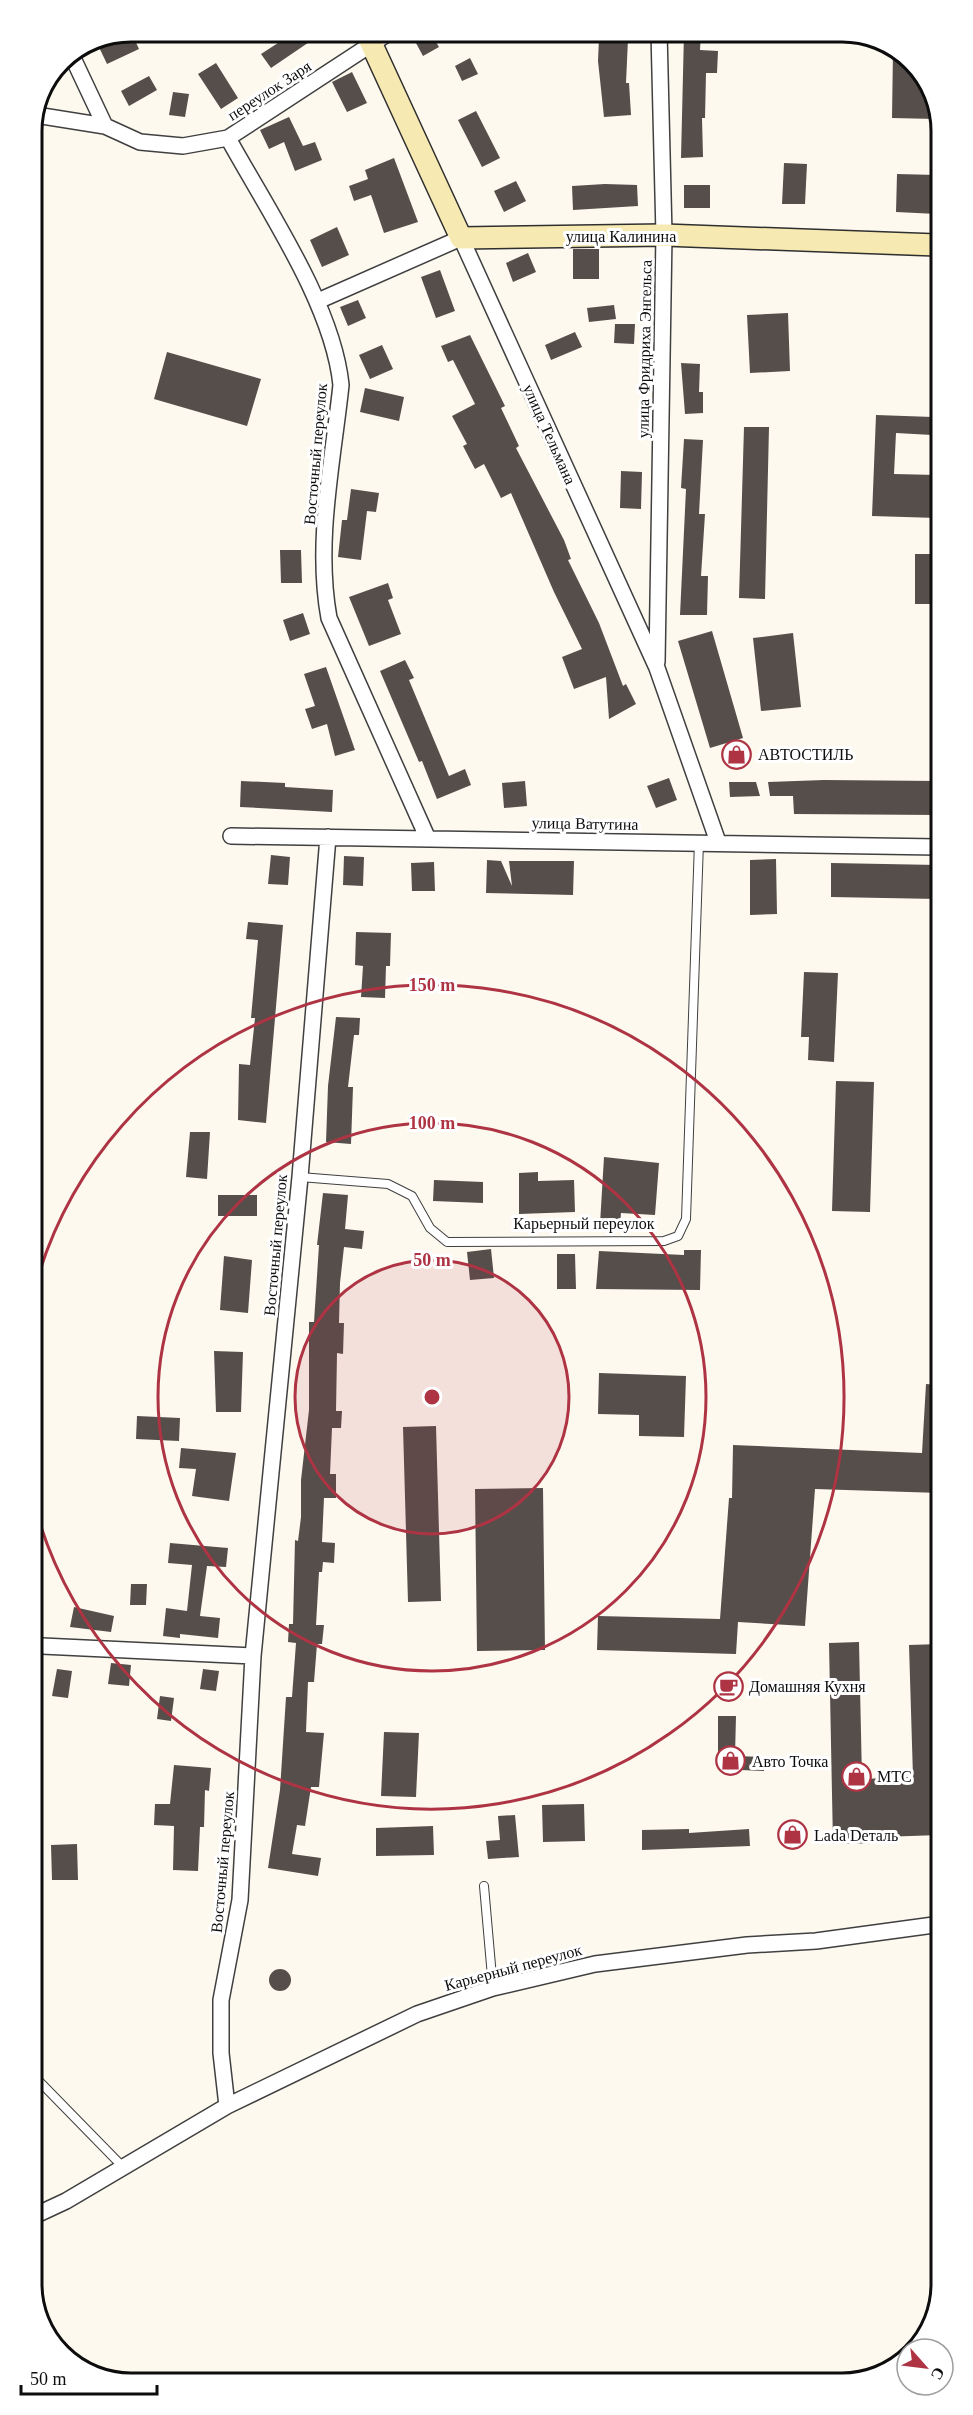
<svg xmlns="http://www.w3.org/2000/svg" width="973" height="2415" font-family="'Times New Roman',serif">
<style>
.building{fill:#554e4b}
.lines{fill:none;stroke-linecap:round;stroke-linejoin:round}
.lane-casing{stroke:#404040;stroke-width:10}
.street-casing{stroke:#404040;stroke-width:18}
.secondary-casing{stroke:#2f2f2f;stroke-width:24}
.lane{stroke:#fff;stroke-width:8}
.street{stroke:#fff;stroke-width:15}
.secondary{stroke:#f6e9b1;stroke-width:21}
.ring{fill:none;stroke:#ae3444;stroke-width:3}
.labels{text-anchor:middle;stroke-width:6;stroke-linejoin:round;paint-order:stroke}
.street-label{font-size:16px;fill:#0d0d0d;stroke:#fff}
.poi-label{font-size:16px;fill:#0d0d0d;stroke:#fff;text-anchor:start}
.rim{fill:none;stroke:#0d0d0d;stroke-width:3}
.centre{fill:#ae3444;stroke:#fff;stroke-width:3}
.ring-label{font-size:18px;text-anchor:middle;font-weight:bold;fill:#ae3444;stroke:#fff;stroke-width:6;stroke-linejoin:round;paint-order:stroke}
</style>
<rect width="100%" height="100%" fill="#fdf9ef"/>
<path class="building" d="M131 32 139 49 107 64 98 45Z
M295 32H324L271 68 261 54Z
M410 32H430L439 47 423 56Z
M684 32H701L700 50 718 51 717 73H706L705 118H702L703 157 681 158Z
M599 38 628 39 626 83H629L631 115 604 117 598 61Z
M893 49 903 52 936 99V119L892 118Z
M470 58 478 74 462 81 455 66Z
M216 63 238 98 221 109 198 74Z
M352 72 367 103 347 112 332 82Z
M149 76 157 90 129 106 121 91Z
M173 92 189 94 185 117 169 115Z
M476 111 500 158 482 167 458 120Z
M289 117 303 146 315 142 322 160 295 171 284 142 269 149 260 130Z
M394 158 418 222 384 233 371 195 354 201 349 186 368 179 365 170Z
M784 163 807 164 805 204H782Z
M897 174 937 175V214L896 212Z
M516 181 526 201 504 212 494 191Z
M605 184 637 185 638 206 573 210 572 186Z
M684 185H710V208H684Z
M337 227 349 255 322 267 310 240Z
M573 249H599V279H573Z
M528 253 536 272 513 282 506 263Z
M440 270 455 311 436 318 421 277Z
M358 300 366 318 348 326 340 307Z
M614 305 616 319 589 322 587 308Z
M788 313 790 371 750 373 747 315Z
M615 324H635L634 344 614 343Z
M575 332 582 347 551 360 545 345Z
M470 335 505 406 501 408 519 446 516 448 564 540 571 559 568 560 599 623 623 686 626 684 636 704 609 719 606 677 574 689 562 657 582 649 554 592 511 493 501 498 484 464 475 469 463 446 467 444 452 416 475 404 453 360 448 362 441 346Z
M382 345 393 369 370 379 359 355Z
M167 352 261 379 247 426 154 399Z
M681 363 700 364 699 392H703V413L685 414Z
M365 388 404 397 399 421 360 412Z
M876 415 933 417 932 435 896 433 894 474 937 475V518L872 516Z
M744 427H769L765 599 739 598Z
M684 439 703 440 699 514H705L701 576H708L707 615H680L686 489 681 488Z
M621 471 642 472 641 509 620 508Z
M351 489 379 493 376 512 367 511 361 560 338 557 342 520H347Z
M280 550H301L302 583H281Z
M915 554H937L938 604H915Z
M388 583 393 598 388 600 401 634 369 646 349 597Z
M303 613 310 634 290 641 283 620Z
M712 631 743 738 710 748 678 641Z
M793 633 801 707 761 711 753 638Z
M405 660 414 678 409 680 449 776 465 769 471 785 437 799 422 761 419 762 380 671Z
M326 667 355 750 335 756 327 724 312 729 305 709 315 706 304 674Z
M669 778 677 800 656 808 647 786Z
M824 780 938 781V815L794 814 793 796H770L768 782Z
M241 781 285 783V787L333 790 332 812 240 807Z
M525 781 527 806 504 808 502 783Z
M729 782H756L760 796 730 797Z
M271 855 290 857 288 885 268 884Z
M344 856 364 857 363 886 343 885Z
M776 859 777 914 750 915V860Z
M487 860 501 861 512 886 509 861H574L573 895 486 893Z
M434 862 435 891H412L411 863Z
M831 863 938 865V899L831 897Z
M248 922 283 925 266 1123 238 1120 239 1064 250 1065 255 1018H251L258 940 246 939Z
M356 932 391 933 390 966H386L385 998 361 997 363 966 355 965Z
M804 972 838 973 834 1062 808 1060 809 1037H801Z
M336 1017 360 1018 359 1035H354L348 1087H353L351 1144 326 1142 328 1086Z
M836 1081 874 1082 870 1212 832 1211Z
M190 1132H210L207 1179 186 1177Z
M604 1157 659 1163 655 1215 621 1213 620 1225 600 1224Z
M538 1172V1181L574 1180 575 1212 519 1214V1173Z
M434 1180 483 1182V1203L433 1201Z
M323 1193 348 1195 345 1229 364 1231 362 1249 344 1247 340 1283 339 1323H344L343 1354 337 1353 336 1411H342L341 1428H332L330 1474H336V1498H324L322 1542 335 1543 334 1563 323 1562 322 1572H319L316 1625H324L322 1644H317L314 1682H308L306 1732 324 1733 319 1787H311L305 1826 297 1825 292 1854 321 1858 318 1876 268 1868 280 1790 286 1697H292L296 1643 288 1642 289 1624H293L295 1540 298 1541 301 1517V1480L309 1410V1322H314L319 1245H317Z
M218 1195H257V1216H218Z
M491 1249 494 1278 470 1280 467 1252Z
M684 1250H701L700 1290 596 1289 599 1251 684 1255Z
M557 1254H575L576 1289H557Z
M224 1256 252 1260 248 1313 220 1310Z
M214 1351 243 1352 241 1412H216Z
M599 1373 686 1376 684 1437 639 1436V1415L598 1414Z
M926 1384 939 1385 940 1493 815 1489 805 1626 738 1622 736 1654 597 1650 598 1616 720 1619 729 1498H732L733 1445 922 1453Z
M137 1416 180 1418 179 1441 136 1439Z
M436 1426 441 1601 408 1602 403 1427Z
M181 1448 236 1453 229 1501 192 1496 196 1469 179 1468Z
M543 1488 545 1650 477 1651 475 1489Z
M170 1543 228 1548 226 1567 207 1566 200 1616 220 1618 218 1638 180 1634V1638L163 1636 166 1608 187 1611 192 1565 168 1563Z
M131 1584H147L146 1605H130Z
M74 1607 114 1616 111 1632 70 1627Z
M859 1642 862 1779 913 1777 909 1645 940 1644V1835L881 1837V1843L833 1844 829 1643Z
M111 1663 131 1665 129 1686 108 1684Z
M57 1669 72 1671 68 1698 52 1696Z
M203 1669 219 1671 216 1691 200 1689Z
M160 1696 174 1698 171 1721 157 1719Z
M718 1716H736L735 1756 764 1757V1771L718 1769Z
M384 1732 419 1733 416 1797 381 1796Z
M174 1765 211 1768 209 1791 205 1790 204 1827H200L198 1871 173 1870 174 1826 154 1825 155 1804H170Z
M584 1804 585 1841 543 1842 542 1805Z
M515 1815 519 1857 488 1859 486 1841 500 1840 498 1816Z
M433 1826 434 1855 376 1856V1828Z
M689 1829V1833L749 1829 750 1846 642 1850V1830Z
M77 1844 78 1880H52L51 1845Z
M269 1980a11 11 0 1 1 22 0a11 11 0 1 1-22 0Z"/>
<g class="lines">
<defs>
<path id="lane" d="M300 1177 388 1184 412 1196 430 1228 447 1242 664 1241 678 1236 686 1219 699 842
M484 1886 493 1988
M36 2078 123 2167"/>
<path id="street" d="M72 56 105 126
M36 115 105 126 140 142 183 146 228 138 390 32
M228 138C267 209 333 305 341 385 333 461 315 542 329 618L428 839
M318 301 461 238 657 668 718 842
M657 662 664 235 659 32
M231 836 938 847
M42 1646 253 1656
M227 2106 221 2053V2000L240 1900 253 1656 300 1177 328 837
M36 2215 66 2201 227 2106 417 2014 493 1988 595 1964 747 1945 816 1941 941 1924"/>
<path id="secondary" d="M366 32 461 238 664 235 937 245"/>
</defs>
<use href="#lane" class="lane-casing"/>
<use href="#street" class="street-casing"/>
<use href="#secondary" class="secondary-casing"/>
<use href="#lane" class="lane"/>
<use href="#street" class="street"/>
<use href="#secondary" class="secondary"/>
</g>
<circle cx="432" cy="1397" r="137" fill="#ae3444" fill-opacity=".12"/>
<g class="ring">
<circle cx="432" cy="1397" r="137"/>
<circle cx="432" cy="1397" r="274"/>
<path d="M35 1287A412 412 0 1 1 35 1507"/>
</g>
<defs>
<symbol id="shop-ring" viewBox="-11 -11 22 22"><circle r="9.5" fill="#fff" stroke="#ae3444" stroke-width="1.5"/><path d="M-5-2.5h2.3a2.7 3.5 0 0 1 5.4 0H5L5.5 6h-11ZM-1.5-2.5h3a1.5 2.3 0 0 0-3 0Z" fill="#ae3444"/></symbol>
<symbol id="cafe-ring" viewBox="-11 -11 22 22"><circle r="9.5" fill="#fff" stroke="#ae3444" stroke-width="1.5"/><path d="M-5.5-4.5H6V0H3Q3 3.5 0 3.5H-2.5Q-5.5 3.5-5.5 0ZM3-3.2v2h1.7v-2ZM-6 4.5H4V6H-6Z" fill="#ae3444"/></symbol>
</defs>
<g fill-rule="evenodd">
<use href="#shop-ring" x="720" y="738" width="33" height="33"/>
<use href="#cafe-ring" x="712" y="1670" width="33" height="33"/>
<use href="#shop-ring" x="714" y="1744" width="33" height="33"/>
<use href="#shop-ring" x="840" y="1760" width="33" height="33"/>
<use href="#shop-ring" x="776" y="1818" width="33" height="33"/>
</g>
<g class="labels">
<g class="street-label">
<text transform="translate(269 90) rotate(-33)" y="6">переулок Заря</text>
<text x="621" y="242">улица Калинина</text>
<text transform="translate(644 349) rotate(-89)" y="6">улица Фридриха Энгельса</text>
<text transform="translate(550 434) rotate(66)" y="6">улица Тельмана</text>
<text transform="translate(315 454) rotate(-85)" y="6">Восточный переулок</text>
<text transform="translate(585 823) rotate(1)" y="6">улица Ватутина</text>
<text x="584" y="1229">Карьерный переулок</text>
<text transform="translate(275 1245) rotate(-85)" y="6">Восточный переулок</text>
<text transform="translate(222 1862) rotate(-85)" y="6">Восточный переулок</text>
<text transform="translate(513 1967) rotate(-15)" y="6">Карьерный переулок</text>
</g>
<g class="poi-label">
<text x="758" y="760">АВТОСТИЛЬ</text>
<text x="749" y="1692">Домашняя Кухня</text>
<text x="752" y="1767">Авто Точка</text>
<text x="877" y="1782">МТС</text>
<text x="814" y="1841">Lada Dеталь</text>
</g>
</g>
<path d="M0 0H973V2415H0ZM131 42H842A89 89 0 0 1 931 131V2284A89 89 0 0 1 842 2373H131A89 89 0 0 1 42 2284V131A89 89 0 0 1 131 42Z" fill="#fff" fill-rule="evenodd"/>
<path class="rim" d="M131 42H842A89 89 0 0 1 931 131V2284A89 89 0 0 1 842 2373H131A89 89 0 0 1 42 2284V131A89 89 0 0 1 131 42Z"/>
<circle cx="432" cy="1397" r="9" class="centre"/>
<g class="ring-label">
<text x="432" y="991">150 m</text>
<text x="432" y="1129">100 m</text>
<text x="432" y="1266">50 m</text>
</g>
<g transform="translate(925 2367) rotate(118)"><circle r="28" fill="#ffffff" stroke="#9e9e9e" stroke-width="1.5"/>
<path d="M0-4.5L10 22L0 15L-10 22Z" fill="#ae3444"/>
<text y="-9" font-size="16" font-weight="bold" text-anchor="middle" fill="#0d0d0d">С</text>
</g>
<path d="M21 2385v9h136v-9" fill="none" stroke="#0d0d0d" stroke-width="3"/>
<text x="30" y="2385" font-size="18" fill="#0d0d0d" stroke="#ffffff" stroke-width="4.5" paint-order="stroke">50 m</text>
</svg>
